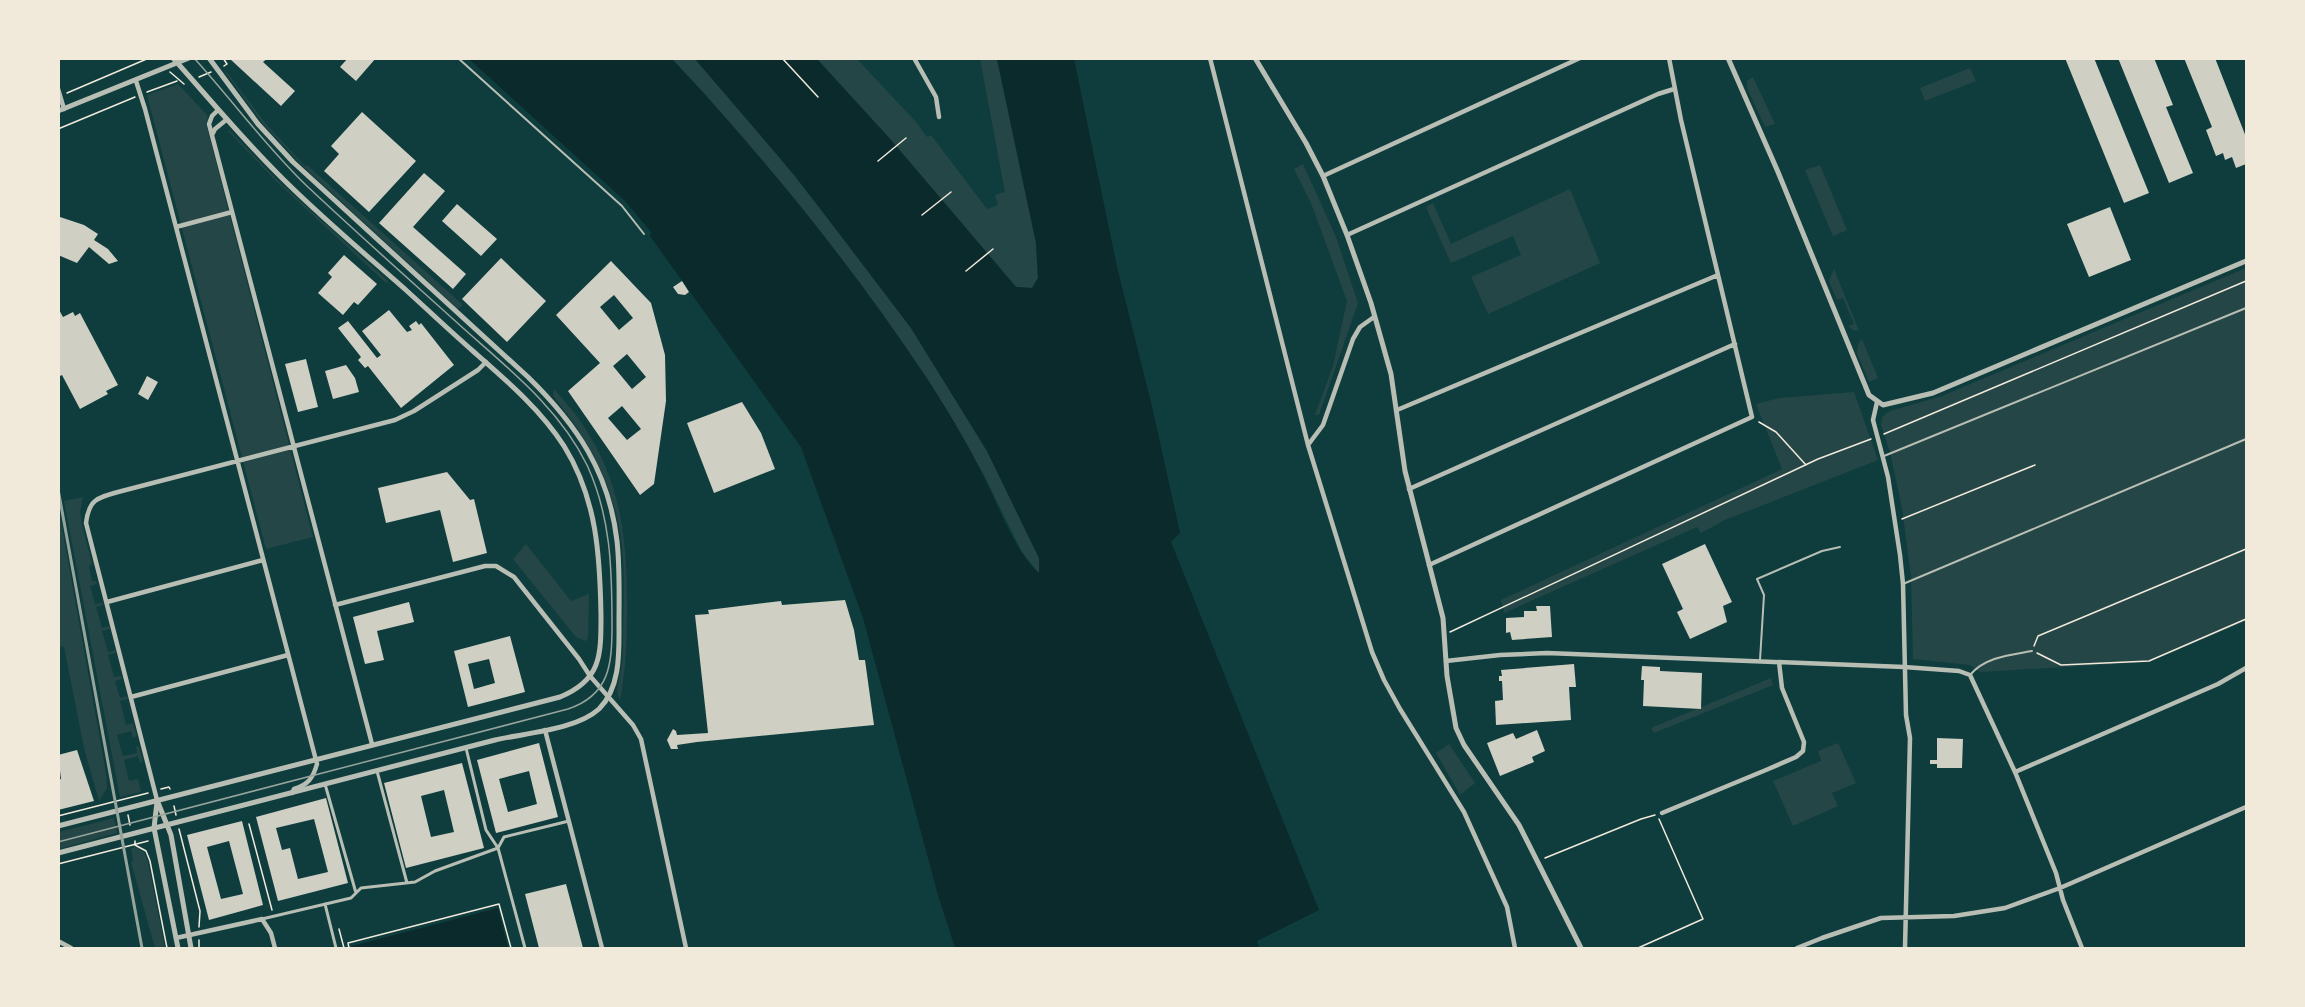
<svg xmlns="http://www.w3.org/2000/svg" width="2305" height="1007" font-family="Montserrat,sans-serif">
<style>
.green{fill:#244646}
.water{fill:#0a2a2b}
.building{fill:#cfcfc3;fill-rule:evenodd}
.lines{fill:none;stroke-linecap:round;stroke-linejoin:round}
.path{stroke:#f1e9da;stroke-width:1.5}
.service{stroke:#b8beb3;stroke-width:2}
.pedestrian{stroke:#b8beb3;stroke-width:3}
.minor{stroke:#b8beb3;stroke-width:4.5}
.tertiary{stroke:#b8beb3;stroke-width:5}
.tram{stroke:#97a49c;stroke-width:1.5}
.rail{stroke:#97a49c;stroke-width:3}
</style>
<rect width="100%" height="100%" fill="#0f3d3e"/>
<path class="green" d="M672 59H695L760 133 841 235 911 328 987 451 1039 558V573L1022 552 983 473 927 378 863 288 784 187 706 95Z
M817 59H857L916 122 927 137 931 135 987 209 998 205 995 195 1005 192 980 59H997L1036 243 1038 278 1032 288 1016 287 891 140Z
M1970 68 1976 81 1925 101 1920 88Z
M226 71 266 124 305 166 307 165 463 305 458 309 305 168 264 125 225 72Z
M1753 77 1775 124 1765 127 1747 88V81Z
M178 84 208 116 206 124 313 537 266 549 147 95Z
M229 130 279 182 388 281 386 283 275 180 228 131Z
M1303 164 1336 237 1358 303 1319 415H1315L1333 366 1347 301 1311 203 1294 169Z
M1820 165 1847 230 1833 236 1805 170Z
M1570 189 1600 263 1488 314 1471 277 1521 255 1513 236 1451 263 1426 207 1433 203 1451 244Z
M2246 268V621L2149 662 1980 672 1970 665 1913 659 1911 576 1902 508 1890 452 1881 425 1882 417 1890 411 1942 396Z
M1834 269 1859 331 1853 330 1848 326 1854 324 1843 298 1837 300 1829 281Z
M1862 339 1878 378 1869 382 1857 353 1858 344Z
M554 389C564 401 575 412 583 425 621 483 627 537 627 605 627 637 626 669 620 701 615 689 619 682 621 670 623 660 623 651 623 642 623 601 627 558 617 517 606 471 583 433 553 396Z
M1854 392 1878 460 1725 520 1701 533 1697 527 1504 613 1501 600 1782 469 1756 404 1779 398Z
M83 497 80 512 82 524 92 564 89 566 92 581H96L97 584 90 586 95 604 102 603 103 605 96 607 102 628 109 626 110 629 102 631 108 652 115 650 116 653 108 655 114 677 121 676 122 679 115 681 120 698 127 696 128 699 120 701 126 725 133 723 137 736 133 738 131 731 117 735 123 756 137 753 136 746 139 747 143 760 140 764 138 756 124 760 129 781 138 779 141 792 120 797 64 501Z
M58 505 106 773 107 788 99 801 84 748 64 647 59 646Z
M526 544 571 601 589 594 588 638 586 641 576 637 513 559Z
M1771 678 1773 685 1654 733 1651 728Z
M1838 743 1856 783 1832 793 1838 806 1793 826 1773 781 1821 761 1818 751Z
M1449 744 1475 783 1460 795 1436 753Z
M114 818 117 833 59 849V832Z
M136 847 144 852 148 862 165 948H155L131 862 133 861 131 848Z"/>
<path class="water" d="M469 59H672C764 157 851 264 926 377 947 409 968 444 985 479 998 505 1017 555 1039 573V558L987 451 911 328 796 177 695 59H817L891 140 1016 287 1032 288 1038 278 1036 243 997 59H1074L1117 267 1151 402 1180 533 1171 542 1319 910 1257 941 1259 948H955L938 895 863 618 801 447 650 236 651 232 625 201Z
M498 908 508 948H353L352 946Z"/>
<path class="building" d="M229 58H268L263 62 295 91 281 106Z
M348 58H376L356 81 340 67Z
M2065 58H2094L2149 193 2124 203Z
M2118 58H2154L2173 105 2166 107 2193 173 2169 183Z
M2184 58H2215L2246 137V164L2236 168 2232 157 2225 160 2223 153 2216 156 2206 130 2212 127Z
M362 112 416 161 369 212 324 171 339 154 331 146Z
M424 173 445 191 413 227 466 274 453 289 379 223Z
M457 204 497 239 481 256 442 221Z
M2110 207 2131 260 2089 277 2067 224Z
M60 217 84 225 98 234 94 240 108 249 118 261 109 264 89 247 77 263 58 255Z
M344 255 377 284 358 305 354 302 343 315 318 293 332 277 328 273Z
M501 258 546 301 507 342 462 299Z
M611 261 651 303 665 355 666 401 654 484 640 495 568 391 600 363 556 315ZM614 295 633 318 619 330 600 307ZM627 354 646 377 632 389 613 366ZM622 406 641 429 627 440 608 418Z
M682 281 689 292 685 295 678 294 673 287Z
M58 308 63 317 73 312 75 316 80 313 118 385 106 391 108 394 80 409 62 375 60 376 58 374Z
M389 310 407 332 412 330 409 326 416 321 419 325 421 323 454 365 401 408 368 366 365 368 358 360 361 357 338 328 348 321 377 358 381 355 362 331Z
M306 359 318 407 298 412 285 364Z
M346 365 355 378 359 392 333 399 325 371Z
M147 376 158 382 148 400 138 394Z
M742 402 761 433 775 469 714 493 687 423Z
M447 472 470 500 474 499 487 553 453 562 440 510 386 523 378 488Z
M1705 544 1732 602 1723 606 1727 622 1690 639 1677 612 1683 609 1662 564Z
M845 600 854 630 859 660H865L874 725 697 742 677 745 678 749H671L667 740 673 729 676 731 677 735 708 733 695 615 709 614 708 610 781 601 782 605Z
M409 602 414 622 377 631 384 660 365 664 353 617Z
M1536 606H1550L1552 637 1512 640 1510 632 1506 633V618L1524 617V611H1537Z
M510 636 525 692 468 707 454 651ZM489 659 495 683 474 689 468 664Z
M1574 664 1576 687H1569L1571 720 1496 725 1495 701 1503 700 1502 681H1499V676H1502L1501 670Z
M1642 666 1660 667V671L1702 673 1701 709 1643 706 1644 680H1641Z
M1537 730 1545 751 1532 757 1534 762 1500 776 1487 743 1513 733 1516 739Z
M1937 738 1963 739 1962 768H1937V764H1930V760H1937Z
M539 743 558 817 496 833 477 760ZM529 771 537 804 508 812 499 779Z
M77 750 94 801 58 810V780L61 779 58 755Z
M462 763 484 848 406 868 384 783ZM444 790 454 832 431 837 421 796Z
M326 798 348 883 278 901 256 817ZM314 819 328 872 298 879 290 848 282 850 276 828Z
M242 821 263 905 209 920 187 835ZM229 841 243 894 221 899 207 847Z
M566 884 583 948H539L525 894Z"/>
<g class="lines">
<path class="path" d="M223 58 227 64 224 66
M782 58 818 97
M170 72 184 84
M199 77 211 72
M147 92 177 81
M67 93 149 58
M58 129 135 97
M878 161 906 138
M922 215 951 192
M966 271 993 249
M1759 422 1776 432 1806 465
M1884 434 2246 281
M1902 519 2035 465
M1450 632 1818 459 1871 439
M2034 646 2038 636 2246 549
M2037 653 2061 665 2149 661 2246 619
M161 789 169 787 170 789
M174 806 176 815
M128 815 130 825
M58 816 148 793
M249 824 272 910
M179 829 200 911 199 927
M135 841V845L146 851 150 861 167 948
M1545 858 1641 819 1655 815
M58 864 148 841
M339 929 344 948
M199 940V948
M349 948 348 943 499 904 511 948
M1638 948 1703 919 1659 819"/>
<path class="service" d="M458 58 622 206 644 234
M1884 456 2246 308
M1903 584 2246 439
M1760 660 1764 595 1757 579 1822 551 1840 547
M1970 675C1985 657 2010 655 2032 651"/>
<path class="pedestrian" d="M466 748 486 830 498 848 525 948
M377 771 407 883
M325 784 356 893
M498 848 504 837 569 821
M325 904 336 948
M262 919 351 898 361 888 415 882 435 871 498 848"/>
<path class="minor" d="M914 58 936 97 939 117
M1210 58 1308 445 1372 652 1384 680 1400 709 1464 812 1507 907 1515 948
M136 81 145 109 317 764C313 778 308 785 294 789L292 793
M58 89 64 109
M218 110 212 116 209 124 372 744
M212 135 215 129 226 120
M1323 176 1580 58
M176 227 232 212
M1347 235 1658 94 1674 89
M1877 402 1873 420 1888 477 1900 555 1903 584 1906 715 1910 738 1905 948
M1397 410 1718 275
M1308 445 1323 425 1353 339 1360 327 1374 317
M1409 489 1735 344
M1429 565 1752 417 1681 120 1669 58
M107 602 263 560
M335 605 485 566H496L514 577 579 659 590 676 633 725 641 739 686 948
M1446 661 1500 655 1547 653 1904 667 1959 671 1970 675 2015 772 2056 873 2063 900 2082 948
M131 697 288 655
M545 730 602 948
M2015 772 2218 684 2246 668
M157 800 86 523C89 500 96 498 118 492L395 420 414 411 478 370 486 362
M1662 813 1766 770 1796 757 1803 751 1804 742 1782 688 1779 662
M176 938 262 919 271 933 275 948
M58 941 71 948
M1797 948 1822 938 1881 918 1954 916 2005 908 2060 888 2246 807"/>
<path class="tertiary" d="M1255 58 1306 143 1323 176 1347 235 1371 303 1391 374 1405 471 1443 618 1447 676 1456 728 1464 745 1519 825 1581 948
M1728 58 1778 172 1869 395 1883 405 1933 393 2246 261
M58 111 189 58
M157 800 171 835 191 948
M157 802 154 828 178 948
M58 826 560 697C601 680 601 656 601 616 600 556 597 499 564 446 541 410 506 380 474 352 451 332 429 311 407 291 363 252 317 214 276 172 240 136 207 96 173 58
M58 853 495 740C525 733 576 730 599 709 621 687 619 651 619 623 619 596 620 568 617 541 609 472 577 425 528 377L293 162 258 124 209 58"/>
<path class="tram" d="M58 842 568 709C610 695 612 664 612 625 612 569 611 517 587 465 560 409 509 369 463 328 411 281 359 235 308 187 267 148 233 101 194 58"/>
<path class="rail" d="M58 489 142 948"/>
</g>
<rect width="2305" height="1007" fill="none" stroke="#f1e9da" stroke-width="120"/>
</svg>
